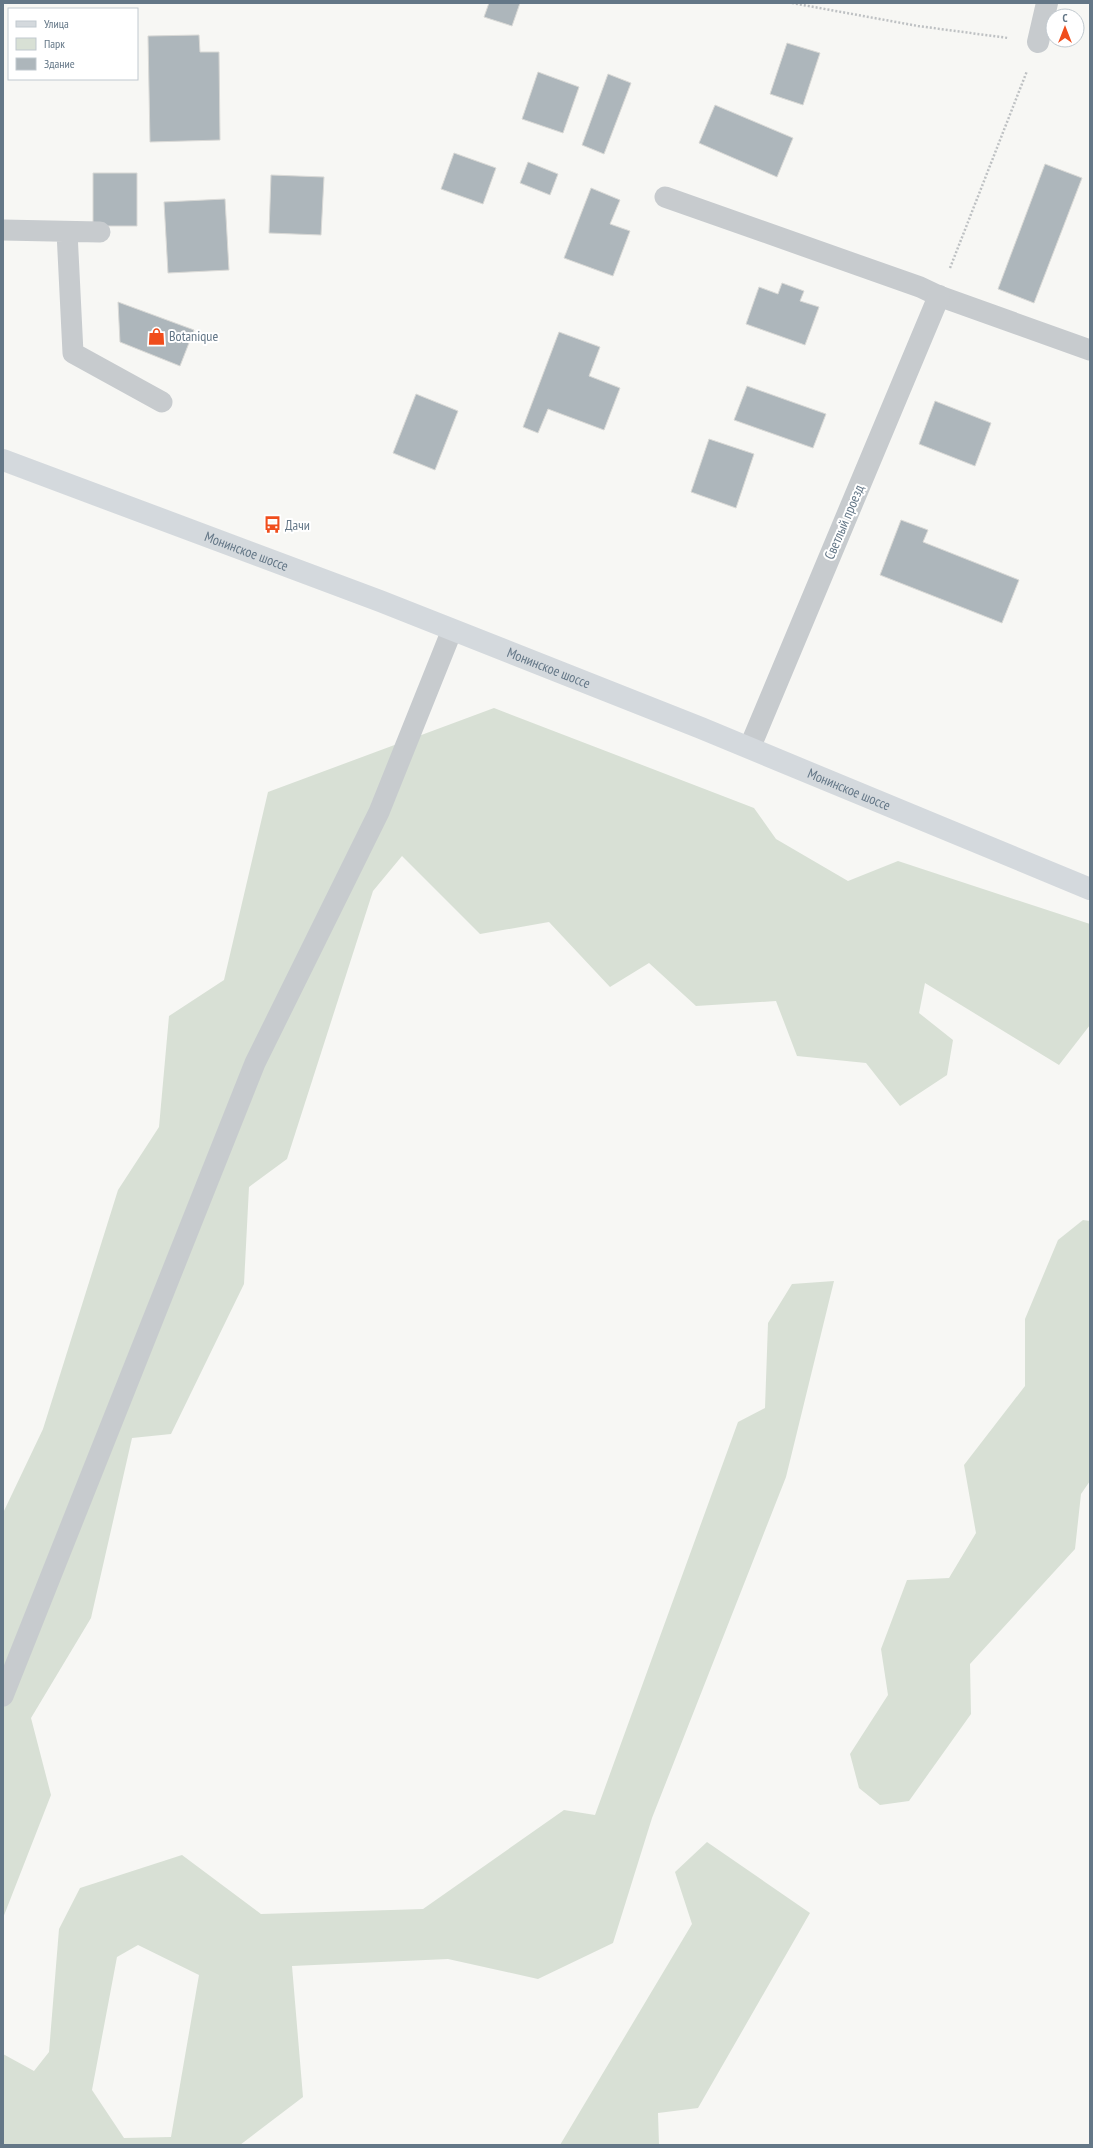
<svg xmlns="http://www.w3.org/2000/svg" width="1093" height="2148" font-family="'PT Sans Narrow',sans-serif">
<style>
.green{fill:#d8e0d5;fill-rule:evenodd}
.building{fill:#adb6bb;stroke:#d9d9d6}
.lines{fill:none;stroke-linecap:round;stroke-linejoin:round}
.path{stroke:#bec1c3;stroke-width:2.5;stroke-dasharray:2 2;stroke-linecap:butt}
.service{stroke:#c7cbce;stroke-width:21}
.minor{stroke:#c7cbce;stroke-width:22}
.secondary{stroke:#d4d9dd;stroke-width:22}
.labels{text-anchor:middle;stroke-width:4;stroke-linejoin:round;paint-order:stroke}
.poi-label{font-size:14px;fill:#647787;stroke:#fff;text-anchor:start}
.street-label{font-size:14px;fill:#647787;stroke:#fff}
</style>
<rect width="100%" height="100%" fill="#f7f7f4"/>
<path class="green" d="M494 708 754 808 776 839 848 881 898 861 1090 924V1025L1059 1065 925 983 919 1013 953 1040 947 1075 900 1106 866 1063 797 1056 776 1001 696 1006 649 963 610 987 549 922 480 934 402 856 373 891 287 1159 249 1187 244 1284 171 1434 132 1438 91 1618 31 1718 51 1795 3 1918V1513L43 1429 118 1190 159 1127 169 1016 224 980 268 792Z
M1083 1220 1090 1221V1481L1081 1494 1075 1549 970 1664 971 1714 909 1801 880 1805 859 1788 850 1754 888 1695 881 1649 907 1580 949 1578 976 1533 964 1465 1025 1386V1319L1058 1240Z
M834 1281 786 1477 652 1818 613 1943 538 1979 448 1959 292 1966 303 2097 240 2145H3V2054L34 2071 49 2052 59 1929 80 1888 182 1855 261 1914 423 1909 564 1810 595 1815 738 1422 765 1408 768 1323 792 1284ZM138 1945 199 1975 171 2137 124 2138 92 2090 117 1957Z
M707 1842 810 1913 698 2108 658 2113 659 2145H560L692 1924 675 1872Z"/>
<path class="building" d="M489 3H520L512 26 484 17Z
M199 35 200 52H219L220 140 150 142 148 36Z
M787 43 820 53 803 105 770 94Z
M538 72 579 87 563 133 522 119Z
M608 74 631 83 604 154 582 145Z
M715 105 793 138 777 177 699 143Z
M454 153 496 168 483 204 441 189Z
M528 162 558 174 550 195 520 183Z
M1045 164 1082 178 1034 303 998 289Z
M93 173H137V226H93Z
M271 175 324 177 321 235 269 233Z
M591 188 620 200 610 224 630 231 613 276 564 258Z
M225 199 229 270 168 273 164 202Z
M782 283 804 291 800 301 819 307 805 345 746 324 759 287 778 294Z
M118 302 194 330 180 366 120 342Z
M559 332 600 347 589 376 620 388 604 430 548 409 538 433 523 427Z
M747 386 826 414 813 448 734 420Z
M416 394 458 411 435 470 393 453Z
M935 401 991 423 975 466 919 444Z
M709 439 754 454 736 508 691 492Z
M901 520 928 530 923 542 1019 580 1002 623 880 575Z"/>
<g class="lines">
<path class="path" d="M792 3 918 26 1008 38
M950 268 1027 71"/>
<path class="service" d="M665 197 920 287 939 296 1090 350
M3 230 100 232
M67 232 73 353 162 402
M3 1696 255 1063 379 812 452 630"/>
<path class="minor" d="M1038 42 1047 3
M750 747 939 296"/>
<path class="secondary" id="s1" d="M3 460 380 601 701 728 1090 889"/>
</g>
<defs>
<symbol id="shop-bare" viewBox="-9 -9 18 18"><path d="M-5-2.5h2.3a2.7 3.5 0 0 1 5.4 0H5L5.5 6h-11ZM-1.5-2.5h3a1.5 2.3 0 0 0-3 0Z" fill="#f04d1c" stroke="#fff" stroke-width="2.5" paint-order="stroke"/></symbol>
<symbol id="bus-bare" viewBox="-9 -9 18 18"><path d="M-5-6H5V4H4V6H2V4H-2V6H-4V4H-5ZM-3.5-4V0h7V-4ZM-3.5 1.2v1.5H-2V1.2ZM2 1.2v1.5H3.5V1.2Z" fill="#f04d1c" stroke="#fff" stroke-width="2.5" paint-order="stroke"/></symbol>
</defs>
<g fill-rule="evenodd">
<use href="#shop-bare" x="144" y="324" width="25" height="25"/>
<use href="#bus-bare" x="260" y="512" width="25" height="25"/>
</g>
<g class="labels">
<g class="poi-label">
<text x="169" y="341">Botanique</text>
<text x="285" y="530">Дачи</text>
</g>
<g class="street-label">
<text transform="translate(844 522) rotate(-67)" y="5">Светлый проезд</text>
<text dy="5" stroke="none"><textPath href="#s1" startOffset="260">Монинское шоссе</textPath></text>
<text dy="5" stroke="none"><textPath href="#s1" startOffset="584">Монинское шоссе</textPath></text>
<text dy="5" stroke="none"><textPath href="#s1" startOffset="908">Монинское шоссе</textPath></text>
</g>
</g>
<rect width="1093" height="2148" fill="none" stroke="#647787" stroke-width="8"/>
<rect x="8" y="8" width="130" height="72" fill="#ffffff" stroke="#c1c9cf"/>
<rect x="16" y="21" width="20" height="6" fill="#d4d9dd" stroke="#c1c9cf"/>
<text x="44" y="28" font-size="12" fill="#647787">Улица</text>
<rect x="16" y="38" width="20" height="12" fill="#d8e0d5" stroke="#c1c9cf"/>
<text x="44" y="48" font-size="12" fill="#647787">Парк</text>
<rect x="16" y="58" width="20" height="12" fill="#adb6bb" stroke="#c1c9cf"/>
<text x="44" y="68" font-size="12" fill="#647787">Здание</text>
<g transform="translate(1065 28)"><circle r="19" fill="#ffffff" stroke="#c1c9cf"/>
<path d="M0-3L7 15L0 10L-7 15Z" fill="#f04d1c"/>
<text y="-6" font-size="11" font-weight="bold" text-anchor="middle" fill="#647787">С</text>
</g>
</svg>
